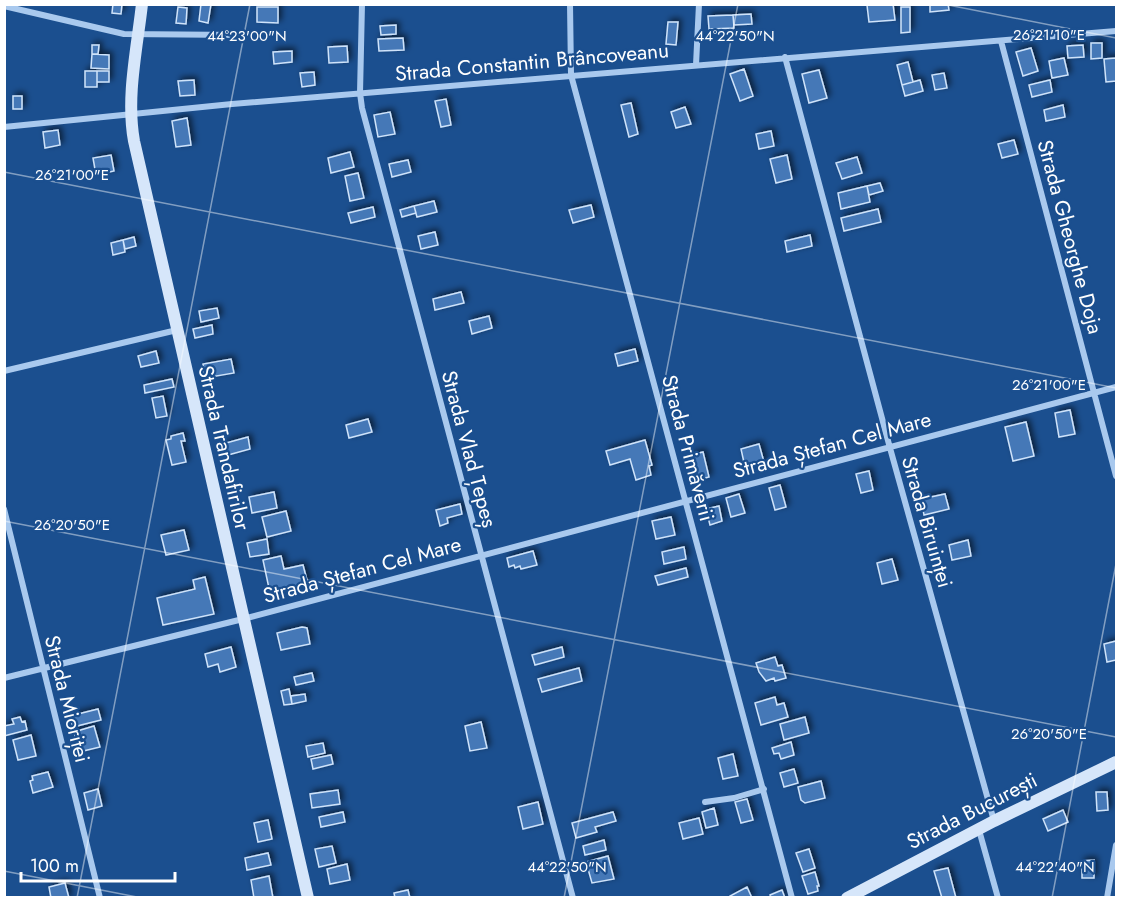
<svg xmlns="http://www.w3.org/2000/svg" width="1121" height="902" font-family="Jost,sans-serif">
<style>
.building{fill:#4478b7;stroke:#cfe3fa;stroke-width:1.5;filter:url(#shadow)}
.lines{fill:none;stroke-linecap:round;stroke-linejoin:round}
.minor{stroke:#a9c9ee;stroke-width:6}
.secondary{stroke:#d6e6fa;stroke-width:12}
.ticks{fill:none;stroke:#fff;stroke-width:1.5;stroke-opacity:0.45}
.labels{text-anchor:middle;stroke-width:4.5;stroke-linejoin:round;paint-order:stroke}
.street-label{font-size:21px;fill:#fff;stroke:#1b4f8f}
.ticks-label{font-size:15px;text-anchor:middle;fill:#fff;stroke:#1b4f8f;stroke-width:4.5;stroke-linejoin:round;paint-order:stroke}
</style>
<defs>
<filter id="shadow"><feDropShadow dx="3" dy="-3" stdDeviation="3" flood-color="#0009"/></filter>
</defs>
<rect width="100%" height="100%" fill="#1b4f8f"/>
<path class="building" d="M113 4H122L121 14 112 13Z
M201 4H211L208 23 199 21Z
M893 4 895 20 869 22 867 5Z
M930 4H948L949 10 930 12Z
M178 7 187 8 186 24 176 23Z
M257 7H278V23L257 22Z
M901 7H910V32L901 33Z
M751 14 752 24 734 25 733 15Z
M733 15 734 28 709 29 708 16Z
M668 22H678L676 45 666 44Z
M396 25V34L381 35 380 26Z
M403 38 404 50 379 51 378 39Z
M1091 43H1102V58L1091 59Z
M92 45H99L98 54H92Z
M1083 45 1084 57 1068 58 1067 46Z
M347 46 348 62 329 63 328 47Z
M1031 48 1038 71 1023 76 1016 52Z
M292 51V62L274 64 273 52Z
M92 54 109 55V69L91 68Z
M1064 58 1068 75 1052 78 1049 61Z
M1116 58V81L1106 82 1104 59Z
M908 62 913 82 902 85 897 65Z
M744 69 753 96 740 101 730 74Z
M819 70 827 98 809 103 802 74Z
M85 71H97V87H85Z
M97 71H109V82H97Z
M314 72 315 85 302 87 300 73Z
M944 73 947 88 935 90 932 75Z
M194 80 195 95 180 96 178 81Z
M920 80 923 91 905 96 902 85Z
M1050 80 1052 92 1032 97 1029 85Z
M13 96H22V109H13Z
M446 99 451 125 441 127 435 101Z
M631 103 638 134 629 137 621 105Z
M1063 105 1065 117 1046 121 1044 110Z
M685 107 691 124 676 128 671 112Z
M390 112 395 134 378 137 374 115Z
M187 118 191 145 176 147 172 121Z
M58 130 60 145 45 148 43 132Z
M771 131 774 146 759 149 756 134Z
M1014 140 1018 154 1002 158 998 144Z
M350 152 354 167 331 173 328 158Z
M111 155 114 171 96 175 93 158Z
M787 155 792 179 776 183 770 159Z
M857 157 862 173 842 179 836 163Z
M408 160 411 172 392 177 389 164Z
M358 173 364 198 350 201 345 176Z
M880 183 883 191 869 195 867 186Z
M867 186 870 202 841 209 838 193Z
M434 201 437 212 417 217 414 206Z
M591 205 594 217 573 223 569 210Z
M414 206 416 213 402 217 400 210Z
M373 207 375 217 351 223 348 213Z
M878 209 881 222 844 231 841 218Z
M435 232 438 245 421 249 418 236Z
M810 235 812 246 787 252 785 241Z
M134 237 136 246 125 249 123 240Z
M123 240 125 252 113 255 111 243Z
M461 292 464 303 435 310 433 299Z
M217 308 219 318 201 322 199 311Z
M489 316 492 328 472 334 469 321Z
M212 325 213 334 195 338 193 329Z
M635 349 638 361 618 366 615 354Z
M156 351 159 363 141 367 138 356Z
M231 359 234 373 205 378 203 364Z
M172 379 174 387 145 393 144 385Z
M163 396 167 416 156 418 152 398Z
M1070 410 1075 434 1059 437 1055 413Z
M368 419 372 432 349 438 346 425Z
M1026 422 1034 456 1013 461 1005 427Z
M183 433 185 441H181L186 462 172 465 166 440 171 439V436Z
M248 437 250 449 228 455 226 443Z
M645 440 652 465 649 466 651 475 636 480 630 459 610 465 606 451Z
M759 444 764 462 745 467 741 449Z
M703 452 709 477 697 480 691 455Z
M869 471 873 490 861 493 856 474Z
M780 485 786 507 775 510 769 488Z
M274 492 277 508 252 513 249 497Z
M739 494 745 513 731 517 726 498Z
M945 494 949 509 924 515 921 499Z
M460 504 462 514 447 518 448 523 440 526 436 510Z
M719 506 722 521 710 525 706 509Z
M286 511 291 531 267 537 262 517Z
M671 517 675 535 656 539 652 521Z
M184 530 189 550 166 555 161 535Z
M267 539 269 554 250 557 247 543Z
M968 540 971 556 952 560 949 545Z
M684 547 686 559 664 564 662 552Z
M533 551 537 565 521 569 520 566 515 568 514 565 509 567 507 558Z
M281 556 284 569 303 565 308 584 270 593 263 560Z
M892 559 898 580 882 584 877 563Z
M686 568 688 577 658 585 655 576Z
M205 577 214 614 163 625 157 598 195 589 193 580Z
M302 627 307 628 310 644 281 650 277 633Z
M1116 641V660L1107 662 1104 644Z
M231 647 236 667 220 672 218 664 208 667 205 654Z
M562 647 564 657 535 665 532 655Z
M775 657 778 666 782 665 786 678 775 681 774 678 766 681 759 672 756 663Z
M579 668 582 681 542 692 538 679Z
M312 673 314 681 296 685 294 677Z
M289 689 292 704 284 705 281 691Z
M305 694 306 701 292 704 291 696Z
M775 697 777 705 784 703 788 717 761 725 755 703Z
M98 709 101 720 73 727 70 716Z
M20 717 22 722 25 721 27 730 4 736V726L14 724 12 719Z
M805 717 809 733 784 740 780 724Z
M481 722 487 748 470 751 465 726Z
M94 726 100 747 79 752 74 732Z
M31 735 36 756 18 760 13 740Z
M791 742 794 755 781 759 779 753 774 754 772 748Z
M323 743 325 753 308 757 306 746Z
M733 754 738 776 723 779 718 758Z
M331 755 333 764 313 769 311 759Z
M794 769 798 783 784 787 780 773Z
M48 772 53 787 33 793 30 781 33 780 32 776Z
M821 781 825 798 805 803 801 800 798 787Z
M98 789 102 806 88 810 84 793Z
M338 790 340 804 312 808 310 794Z
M1096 792H1107L1108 810 1097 811Z
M747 799 753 820 741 823 735 802Z
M538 802 543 824 523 829 518 807Z
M714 808 718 825 706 828 702 812Z
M1063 810 1068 822 1048 831 1043 819Z
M343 812 345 822 321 827 319 817Z
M613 812 616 821 595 827 597 832 576 838 572 823Z
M699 818 703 834 683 839 679 823Z
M268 820 272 839 258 842 254 823Z
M604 840 606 850 585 855 583 846Z
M332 846 336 863 319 867 315 849Z
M809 849 815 868 803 872 796 853Z
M268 853 271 865 247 870 245 858Z
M608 856 614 879 592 883 586 862Z
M1094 860V878H1082V861Z
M347 864 350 880 330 884 327 869Z
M948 868 956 898H942L934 871Z
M815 872 819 886H817L818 891 808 894 802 876Z
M269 876 273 898H254L251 880Z
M65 883 69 898H51L49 887Z
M747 887 752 898H731L730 896Z
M408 890 410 898H395L394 893Z
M782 890 785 898H771L770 895Z"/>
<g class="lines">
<path class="minor" d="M362 4 360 93 362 108 573 898
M570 4 571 75 792 898
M4 6 124 34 239 35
M1001 41 1116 476
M785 57 890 448 994 821
M696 65 699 4
M4 127 232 104 1116 31
M4 371 177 330
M4 509 100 898
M4 678 243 619 1116 387
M705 802 734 798 764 789
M979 830 998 898
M1107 898 1116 845"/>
<path class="secondary" d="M142 4C137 49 126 97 134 141L308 898
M847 898 994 821 1116 762"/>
</g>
<path class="ticks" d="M943 4 1116 38M4 172 1116 388M4 521 1116 737M4 871 142 898M77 898 250 4M564 898 738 4M1052 898 1116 564"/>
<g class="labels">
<g class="street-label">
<text transform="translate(532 62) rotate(-5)" y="7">Strada Constantin Brâncoveanu</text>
<text transform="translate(1070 237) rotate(75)" y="7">Strada Gheorghe Doja</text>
<text transform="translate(832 445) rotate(-15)" y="7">Strada Ștefan Cel Mare</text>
<text transform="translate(224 448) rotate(77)" y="7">Strada Trandafirilor</text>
<text transform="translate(688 448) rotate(75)" y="7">Strada Primăverii</text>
<text transform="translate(469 449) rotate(75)" y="7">Strada Vlad Țepeș</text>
<text transform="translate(927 522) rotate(74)" y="7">Strada Biruinței</text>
<text transform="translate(362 570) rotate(-15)" y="7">Strada Ștefan Cel Mare</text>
<text transform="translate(67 699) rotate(76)" y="7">Strada Mioriței</text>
<text transform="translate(972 811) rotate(-27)" y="7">Strada București</text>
</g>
</g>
<g class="ticks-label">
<text x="1049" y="40">26°21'10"E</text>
<text x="247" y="41">44°23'00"N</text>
<text x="735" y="41">44°22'50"N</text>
<text x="72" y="180">26°21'00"E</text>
<text x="1049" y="390">26°21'00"E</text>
<text x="72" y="530">26°20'50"E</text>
<text x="1049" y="739">26°20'50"E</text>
<text x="567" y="872">44°22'50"N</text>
<text x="1055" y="872">44°22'40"N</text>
</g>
<rect width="1121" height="902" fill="none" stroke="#ffffff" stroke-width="12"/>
<path d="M21 872v9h154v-9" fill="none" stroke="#ffffff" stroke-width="3"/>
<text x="30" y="872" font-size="18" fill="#ffffff" stroke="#1b4f8f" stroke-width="4.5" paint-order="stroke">100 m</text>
</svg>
